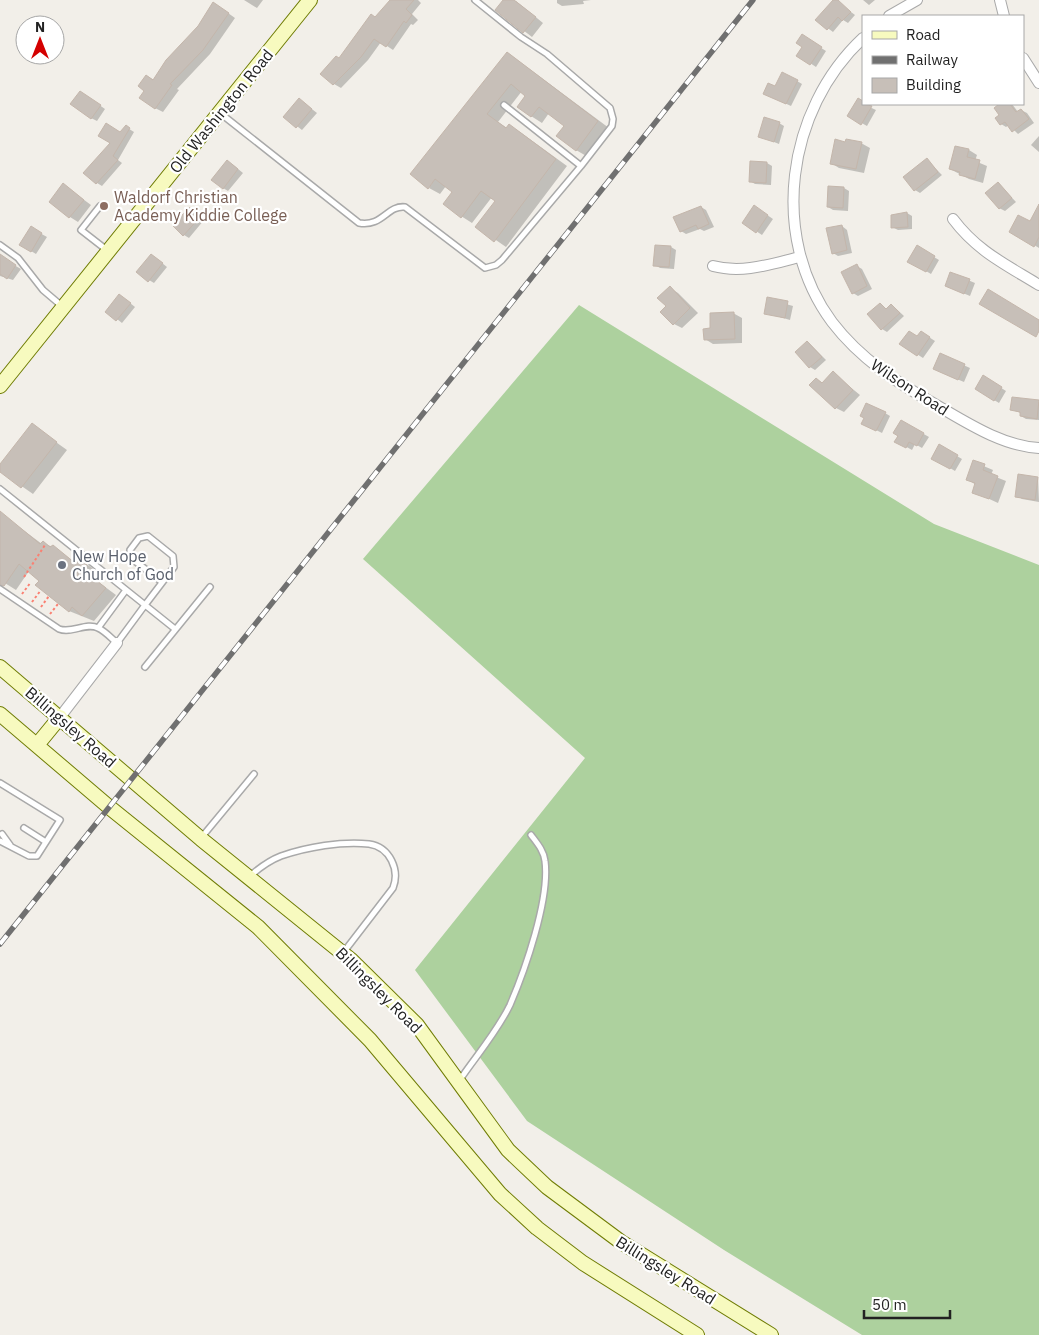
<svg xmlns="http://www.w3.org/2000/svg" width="1039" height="1335" font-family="'IBM Plex Sans',sans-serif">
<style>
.forest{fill:#add19e}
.shadow{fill:#0003}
.building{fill:#c7bfb8;stroke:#c4b6ab}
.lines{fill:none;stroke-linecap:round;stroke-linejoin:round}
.service-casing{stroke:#a9a9a9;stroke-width:8}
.minor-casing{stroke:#a9a9a9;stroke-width:12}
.secondary-casing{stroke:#707d05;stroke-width:16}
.path{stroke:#fa8072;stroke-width:2;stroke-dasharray:2.5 2.5;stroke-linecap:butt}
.service{stroke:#fff;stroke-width:5}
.minor{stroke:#fff;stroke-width:10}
.secondary{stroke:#f7fabf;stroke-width:14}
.rail-casing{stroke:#707070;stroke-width:5.5}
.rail{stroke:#fff;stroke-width:4;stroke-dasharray:11;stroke-linecap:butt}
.education-dot{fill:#8d6e63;stroke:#fff;stroke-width:2}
.worship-dot{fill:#6b7280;stroke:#fff;stroke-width:2}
.labels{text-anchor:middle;stroke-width:4.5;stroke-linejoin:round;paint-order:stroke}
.street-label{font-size:16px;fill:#222;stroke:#fff}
.education-label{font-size:16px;fill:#785e54;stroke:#fff;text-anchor:start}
.worship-label{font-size:16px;fill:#5b616d;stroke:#fff;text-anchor:start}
</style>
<rect width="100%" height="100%" fill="#f2efe9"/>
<path class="forest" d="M579 305 934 524 1039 565V1335H862L724 1250 527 1121 415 970 585 758 363 559Z"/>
<path class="shadow" d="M244 0H263L257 8Z
M392 0H418L421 3 412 14 418 20 413 25 411 24 393 50 381 42 368 60 341 88 334 84 322 73 340 59Z
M505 0 516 1 543 23 532 37 497 10Z
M557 0H591L583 1 584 4 562 6 557 3Z
M835 0 855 15 848 23 843 20 833 32 817 20Z
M863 0H875L869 5Z
M221 8 235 18 210 54 177 89 179 90 163 112 155 108 146 91 147 76 154 80Z
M807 39 826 51 816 67 798 55Z
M508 53 609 128 588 157 576 150 566 125 549 113 542 123 531 116 527 95 522 91 498 122 507 128 509 126 520 132 567 166 506 247 477 227 497 201 492 197 472 223 461 216 454 192 446 186 440 194 429 188Z
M797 81 802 84 791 106 769 96 775 88Z
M85 95 105 109 97 121 91 118Z
M304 103 317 113 302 130 285 117Z
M863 104 876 110 867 126 849 116Z
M1001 104H1012L1018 112 1021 110 1027 113 1034 123 1018 134 1009 125 1006 127 1001 124V115L995 108Z
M779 123 784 126 779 144 759 136Z
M126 127 134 132 118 160 122 163 102 186 97 183 121 133Z
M1039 136V152L1031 145Z
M845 143H861L870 148 864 173 839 168 831 163Z
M969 150 977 155 975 161 987 166 983 183 969 179 950 169Z
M927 160 942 175 920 193 915 190Z
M767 163 772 166 771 185 755 184 750 181Z
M232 164 243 173 228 191 223 188Z
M998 183 1016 202 1005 211 999 208Z
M64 185 91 205 78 222 70 217Z
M844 188 849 191 848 211 833 210 828 207Z
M701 207 706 210 714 227 704 231 700 229 686 234 681 231Z
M190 209 204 220 189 238 184 235Z
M760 210 773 219 762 235 744 223Z
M907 213 912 216V229L898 230 892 227Z
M1039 219V248L1011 231Z
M842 226 847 230 852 253 838 256 833 253Z
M31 228 47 237 36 254 21 245Z
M656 246 671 247 676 250 674 269 660 268 655 265Z
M917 247 939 260 931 274 909 261Z
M152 255 167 267 154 283 149 280Z
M0 257 21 269 13 280 0 276Z
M857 266 862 269 872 289 858 296 853 293Z
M951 273 975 283 970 296 946 286Z
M670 288 678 293 698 313 682 328 674 324Z
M125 299 135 307 122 323 107 311Z
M768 299 793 306 790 320 766 313Z
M880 304 887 310 892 305 904 316 887 332 882 329Z
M733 313 742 318V343L713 344 705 339 711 329Z
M921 332 935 341 923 358 901 344 918 338Z
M808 342 826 360 815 370 810 367Z
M941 355 970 368 964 382 940 372Z
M833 373 860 395 844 412 836 408 816 379 823 383Z
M984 377 1006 391 999 403 976 389Z
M1013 398 1039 402V420L1026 419 1021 416V413L1012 410Z
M885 413 890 416 882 433 868 426Z
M901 421 929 437 922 448 915 444 912 450 896 441Z
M32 425 67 450 33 494 0 471V466Z
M940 446 962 459 955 471 933 458Z
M974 462 993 470 991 475 1006 481 998 503 974 492 976 485 967 479Z
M1038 478 1039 502 1022 499 1017 496Z
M3 515 42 544 43 543 53 547 76 563 79 559 98 572 93 578 116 595 94 621 69 611 29 571 16 590 0 580V518Z
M86 551 98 557 105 563 93 557Z"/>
<path class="building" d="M390 0H414L406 9 412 15 406 23 404 21 386 47 374 39 361 57 333 85 320 74 336 56 339 58 371 14 375 17Z
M503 0H514L536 17 523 33 495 10Z
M833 0H838L851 12 842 21 838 17 827 30 815 20Z
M213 2 229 13 203 50 170 84 172 85 155 109 139 98 144 91 138 86 146 75 153 80 166 60 198 26Z
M802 34 822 47 810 65 796 56 802 47 796 43Z
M507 52 598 121 576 151 556 136 564 126 539 107 531 117 517 107 525 96 511 84 487 114 506 128 509 124 556 159 494 242 475 227 495 201 481 191 461 218 443 204 452 192 435 179 428 189 410 174Z
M782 72 798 80 786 104 763 94 768 83 775 86Z
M80 91 101 105 91 119 70 104Z
M299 98 312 109 296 128 283 117Z
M858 98 863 101V104L872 106 861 125 847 116Z
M999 104H1010L1016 112 1021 109 1029 119 1012 132 1005 122 1000 125 995 118 999 115 994 108Z
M764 117 780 122 774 142 758 137Z
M106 123 120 132 126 125 130 128 113 156 118 160 96 184 83 173 110 143 98 136Z
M835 139 845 142 846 139 862 142 856 169 830 164Z
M955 146 969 149 967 157 980 160 975 179 959 175 960 172 949 169Z
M927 158 938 172 914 191 903 177Z
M227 160 238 169 223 189 211 180Z
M750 161 767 162 766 183 749 182Z
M998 182 1012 198 999 209 985 193Z
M63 183 84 200 69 218 49 202Z
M828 186 844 187 843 208 827 207Z
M1039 204V237L1034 247 1009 232 1018 215 1030 221Z
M754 205 768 215 756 233 742 223Z
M701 206 709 224 698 229 696 225 680 232 673 217Z
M189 207 200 217 183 236 173 226Z
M907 212 908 227 891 228V215Z
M842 225 847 250 832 254 826 228Z
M31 226 42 233 31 252 19 245Z
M655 245 671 246 669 267 653 266Z
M917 245 935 256 926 272 907 262Z
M0 254 16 265 7 279 0 274Z
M151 254 163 263 148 282 136 272Z
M857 264 867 286 852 294 841 272Z
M950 272 970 279 964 294 945 286Z
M670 286 690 308 673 325 660 312 666 306 657 298Z
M988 289 1039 320V331L1036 337 979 304Z
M119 294 131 303 116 321 105 312Z
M767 297 788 301 785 318 764 314Z
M880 303 886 309 891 304 900 313 881 330 867 314Z
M734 312 735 339 704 340 703 329 710 328V313Z
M909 331 917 336 921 331 930 337 917 356 899 344Z
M807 341 822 357 809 368 795 352Z
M940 353 965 364 958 380 933 369Z
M833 371 853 390 835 409 809 385 816 378 822 383Z
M983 375 1002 387 994 401 975 389Z
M1012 397 1039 400 1037 419 1020 416V412L1010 410Z
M866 403 886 412 876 431 861 424 864 418 860 416Z
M901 420 924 433 917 446 909 442 906 448 894 442 898 436 893 433Z
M32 423 57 442 21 488 0 472V464Z
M939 444 958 455 950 469 931 459Z
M973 460 985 464 983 470 998 476 989 499 972 493 975 483 966 480Z
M1018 474 1038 477 1035 500 1015 497Z
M0 511 40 544 43 541 50 547 53 545 75 563 79 558 87 565 83 570 106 588 82 616 72 607 69 612 35 585 39 581 19 564 4 586 0 585Z"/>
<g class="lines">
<defs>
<path id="service" d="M475 0 521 37 547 54 610 108 613 119 612 126 581 166
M220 113 359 223C383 227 387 205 405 207L485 268 496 265 502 260 581 166 504 105
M100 206 81 230 108 251
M0 245 18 258 43 290 63 307
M0 489 145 605 117 643C111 638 105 631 98 628 86 622 72 634 59 629L0 589
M162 582 131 558 130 550 139 538 148 536 173 556 174 567 145 605 175 629
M98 628 126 590
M145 667 210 587
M0 783 60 820 37 856H29L0 841
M24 828 46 842
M2 834 10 845
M201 838 254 774
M249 877C259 868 268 861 281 856 307 847 342 841 369 844 390 847 400 870 393 888L343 953
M459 1081C476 1056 497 1032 510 1005 525 970 550 899 545 861 544 851 537 843 531 835"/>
<path id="minor" d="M1000 0 1004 16
M889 16 917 0
M863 38C786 110 769 237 832 322 861 360 898 383 938 406 969 424 1003 446 1039 448
M1023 58 1039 83
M953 219C977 251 1005 264 1039 285
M713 266C743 274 771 264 800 257
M60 717 117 643"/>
<path id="secondary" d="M0 386 310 0
M0 667 201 839 351 960 417 1025 508 1150 547 1187 621 1242 771 1335
M0 714 109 807 258 927 370 1040 500 1194 537 1228 583 1263 697 1335
M37 745 60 717"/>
</defs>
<use href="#service" class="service-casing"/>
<use href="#minor" class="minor-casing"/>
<use href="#secondary" class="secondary-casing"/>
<path class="path" d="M24 577 45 545
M22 594 31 582
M32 602 41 590
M41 607 49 596
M50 614 58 604"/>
<use href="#service" class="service"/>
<use href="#minor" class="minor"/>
<use href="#secondary" class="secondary"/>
<defs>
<path id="rail" d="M0 944 753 0"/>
</defs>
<use href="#rail" class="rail-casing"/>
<use href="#rail" class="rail"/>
</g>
<circle class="education-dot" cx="104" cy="206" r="5"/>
<circle class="worship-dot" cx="62" cy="565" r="5"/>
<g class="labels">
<g class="street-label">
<text transform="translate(221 111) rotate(-51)" y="6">Old Washington Road</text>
<text transform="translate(910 387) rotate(33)" y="6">Wilson Road</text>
<text transform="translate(71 727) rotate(41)" y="6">Billingsley Road</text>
<text transform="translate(379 990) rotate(45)" y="6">Billingsley Road</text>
<text transform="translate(666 1270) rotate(32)" y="6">Billingsley Road</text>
</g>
<g class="education-label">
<text x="114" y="203">Waldorf Christian<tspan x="114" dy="18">Academy Kiddie College</tspan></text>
</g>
<g class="worship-label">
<text x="72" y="562">New Hope<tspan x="72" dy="18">Church of God</tspan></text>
</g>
</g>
<rect x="862" y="15" width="162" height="90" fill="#ffffff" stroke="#a7a7a7"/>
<rect x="872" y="31" width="25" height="8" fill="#f7fabf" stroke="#a7a7a7"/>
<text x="906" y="40" font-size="15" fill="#222222">Road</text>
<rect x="872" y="56" width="25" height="8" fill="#707070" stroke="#a7a7a7"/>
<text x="906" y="65" font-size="15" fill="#222222">Railway</text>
<rect x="872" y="78" width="25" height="15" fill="#c7bfb8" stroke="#a7a7a7"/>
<text x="906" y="90" font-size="15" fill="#222222">Building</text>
<g transform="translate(40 40)"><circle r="24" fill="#ffffff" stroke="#a7a7a7"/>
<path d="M0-4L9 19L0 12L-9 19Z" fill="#d40000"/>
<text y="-8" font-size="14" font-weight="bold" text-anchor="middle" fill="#222222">N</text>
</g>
<path d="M864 1310v8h86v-8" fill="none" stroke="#222222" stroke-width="2.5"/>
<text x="872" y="1310" font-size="15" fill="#222222" stroke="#ffffff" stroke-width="4" paint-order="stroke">50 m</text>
</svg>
